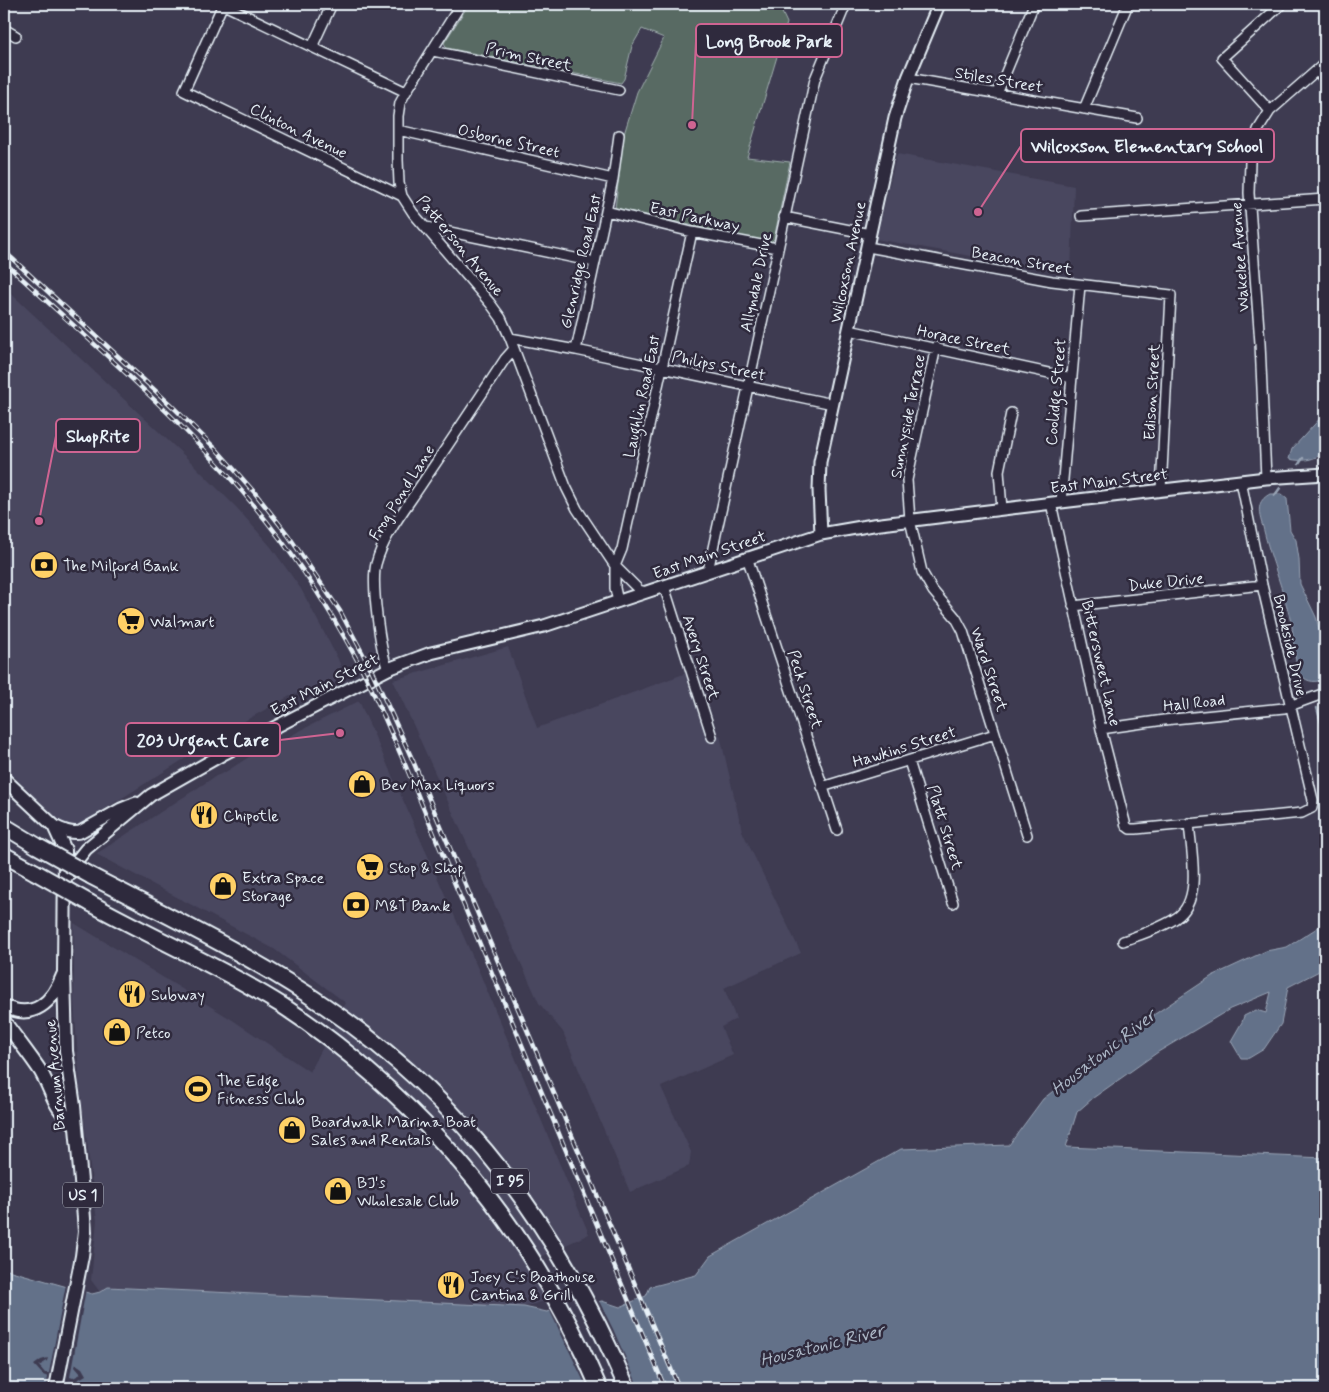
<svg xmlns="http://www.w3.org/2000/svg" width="1329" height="1392" font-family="Mynerve,sans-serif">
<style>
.built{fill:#49475f}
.green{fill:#586b64;stroke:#a0aeae}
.water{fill:#637189;stroke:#98a4b5}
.pier{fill:#3e3b51}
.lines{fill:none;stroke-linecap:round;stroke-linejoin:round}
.stream{stroke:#98a4b5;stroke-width:2.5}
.street-casing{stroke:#e8f1f8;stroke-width:12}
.secondary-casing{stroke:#e8f1f8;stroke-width:15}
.primary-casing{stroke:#e8f1f8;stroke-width:16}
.highway-casing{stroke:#e8f1f8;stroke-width:19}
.street{stroke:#2f2a3d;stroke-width:9}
.secondary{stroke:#2f2a3d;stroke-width:11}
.primary{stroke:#2f2a3d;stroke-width:12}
.highway{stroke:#2f2a3d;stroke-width:15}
.rail-casing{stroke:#e8f1f8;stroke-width:4.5}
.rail{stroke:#2f2a3d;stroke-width:2.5;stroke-dasharray:8;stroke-linecap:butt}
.highway-bridge-casing{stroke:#e8f1f8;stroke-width:19;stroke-linecap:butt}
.highway-bridge{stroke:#2f2a3d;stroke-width:15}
.labels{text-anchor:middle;stroke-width:5;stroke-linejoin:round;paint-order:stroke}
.shield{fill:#2f2a3d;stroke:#b0b5c0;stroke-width:1}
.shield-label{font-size:15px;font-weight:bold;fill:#e8f1f8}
.street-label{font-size:16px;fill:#e8f1f8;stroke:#2f2a3d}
.poi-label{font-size:16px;fill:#e8f1f8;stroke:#2f2a3d;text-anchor:start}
.water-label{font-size:18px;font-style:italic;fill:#acb7c6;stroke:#2f2a3d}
.leader{fill:none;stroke:#cf6492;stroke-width:2}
.callout-dot{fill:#cf6492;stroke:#2f2a3d;stroke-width:2}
.callout{fill:#2f2a3d;stroke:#cf6492;stroke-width:2}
.callout-label{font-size:18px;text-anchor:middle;font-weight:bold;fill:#e8f1f8}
</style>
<rect width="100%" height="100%" fill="#3e3b51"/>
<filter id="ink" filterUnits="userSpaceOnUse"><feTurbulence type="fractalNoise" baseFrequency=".02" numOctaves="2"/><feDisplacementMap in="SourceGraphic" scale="10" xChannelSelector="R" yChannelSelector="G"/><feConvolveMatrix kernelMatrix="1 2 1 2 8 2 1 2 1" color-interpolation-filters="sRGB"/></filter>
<g filter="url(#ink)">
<path class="built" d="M897 154 1074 186 1071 274 876 239Z
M4 287 189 460 237 508 271 547 301 589 338 659 346 680 292 695 248 719 79 825H72L59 821 4 766Z
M508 647 537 728 689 672 710 738 720 735 742 831 801 953 724 988 736 1019 721 1027 733 1055 661 1087 691 1152 689 1166 630 1192 563 1032 539 1003 393 680Z
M359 701 478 969 589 1234 526 1264 549 1300 524 1307 108 1287 100 1292 91 1280 97 1221 80 1088 74 1002V923L231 1019 310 1072 346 1003 274 949 96 854 216 776 224 773 252 755Z"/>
<path class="green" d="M469 4H774L779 6 787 23 747 157 790 162 774 239 770 243 615 208 619 176 612 173 637 92 664 38 642 29 632 46 624 79 621 83 447 48 444 43Z"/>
<path class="water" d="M1325 413V452C1314 460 1303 462 1289 459L1292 449Z
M1270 494H1281L1287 499 1290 530 1296 540 1299 559 1300 584 1316 617 1325 650V678C1318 683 1307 683 1301 675 1294 667 1294 639 1292 627 1285 593 1271 561 1263 527 1261 521 1258 512 1260 505 1261 500 1266 496 1270 494Z
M1325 923V968L1288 987 1281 1024 1264 1049 1249 1058H1241L1231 1041 1242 1022 1244 1016 1256 1010 1266 1013 1271 992 1230 1009 1158 1052 1093 1098 1077 1112 1066 1147 1325 1158V1388H4V1269L92 1294 100 1292 108 1287 524 1307 547 1312 602 1301 620 1307 646 1296 650 1287 696 1275 710 1256 901 1149 1009 1145 1043 1099 1134 1028 1212 976 1266 951 1287 947Z"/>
<path class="pier" d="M66 1284 86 1289 70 1377 73 1378 81 1374 75 1367 76 1364 82 1368 86 1375 74 1382 69 1381 67 1388H46L48 1377 43 1375 34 1365 41 1360 48 1358 47 1361 39 1366 45 1373H49Z
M598 1299 613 1329 639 1388H587L549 1309Z"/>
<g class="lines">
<path class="stream" d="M1299 464 1303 458
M1275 495 1280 488
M1317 708 1325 737"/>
<defs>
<path id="street" d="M222 4 406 92 400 103 398 116V160L399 183 402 196 413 213 490 303 501 318 510 338 566 487 577 509 615 566V588L618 602
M223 4 184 91 402 196
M4 29 16 36
M312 47 332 4
M433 51 619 90
M1317 70 1325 81
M908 78 1137 118
M406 92 461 4
M997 94 1034 4
M1084 109 1128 4
M1270 111 1222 58 1282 4
M398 130 613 179
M606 211 692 232 777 248
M1081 216 1325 199
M784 217 870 234
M426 227 594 262
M868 247 1052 281 1171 295 1161 490
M849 330 1072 378
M510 338 576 350 833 404
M936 347 907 480 910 520 922 572 933 591 956 618 963 631 1027 835
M576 350 613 179 619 135
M1266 478 1260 343 1249 193 1250 162 1253 146 1258 130 1270 111 1325 63
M1061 502 1080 285
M1051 503 1101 729 1126 826 1130 829H1136L1302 813 1312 808 1313 800 1262 585 1241 481
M1002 509 999 471 1011 413
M747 557 837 830
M708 571 815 79 846 4
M664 586 712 737
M647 592 639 590 615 566 622 549 692 232
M1073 606 1262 585
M388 669C380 651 371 583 376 564 384 534 406 508 423 482 451 441 478 400 505 359L513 350
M1101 729 1164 720 1284 708 1325 693
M909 761 953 903
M822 787 995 734
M1123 941C1139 935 1162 928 1176 918 1203 901 1191 851 1189 823"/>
<path id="secondary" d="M821 534 819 490 820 462 895 118 908 78 939 4
M54 826C63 830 70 834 80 832L121 809 136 803
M71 874 74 864 86 849 151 795 225 753 388 669 431 653 544 626 821 534 873 525 1061 502 1266 478 1325 474"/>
<path id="primary" d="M4 779 54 826 65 850 64 972 66 1051 74 1106 82 1192 85 1232 82 1256 56 1388
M4 1006C33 1021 53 1002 63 975
M4 1021C16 1038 30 1055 41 1072 53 1093 54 1110 75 1124"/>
<path id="highway" d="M4 826 37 846
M4 855 35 872
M91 876C170 917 252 956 325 1006 467 1102 561 1232 627 1388
M90 903C153 938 221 967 283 1006 315 1027 345 1050 373 1075 474 1163 547 1265 599 1388"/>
</defs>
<use href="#street" class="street-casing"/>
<use href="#secondary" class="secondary-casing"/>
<use href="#primary" class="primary-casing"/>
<use href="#highway" class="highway-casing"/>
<use href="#street" class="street"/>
<use href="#secondary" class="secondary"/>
<use href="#primary" class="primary"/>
<use href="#highway" class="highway"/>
<defs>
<path id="rail" d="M4 251 173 407 217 450 255 493 288 535 340 611 371 669 413 761 679 1388
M4 262C100 351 203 435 281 540 313 583 341 629 365 675 379 704 391 733 404 762L665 1388"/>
</defs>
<use href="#rail" class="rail-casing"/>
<use href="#rail" class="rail"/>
<defs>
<path id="highway-bridge" d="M37 846 91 876
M35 872 90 903"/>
</defs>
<use href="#highway-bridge" class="highway-bridge-casing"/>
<use href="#highway-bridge" class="highway-bridge"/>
</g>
</g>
<defs>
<symbol id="bank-disc" viewBox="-11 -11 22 22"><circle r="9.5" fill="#ffd166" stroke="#2f2a3d"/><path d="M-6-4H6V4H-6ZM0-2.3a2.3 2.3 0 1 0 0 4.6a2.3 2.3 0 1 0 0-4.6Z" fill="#111"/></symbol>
<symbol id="supermarket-disc" viewBox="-11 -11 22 22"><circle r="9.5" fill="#ffd166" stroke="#2f2a3d"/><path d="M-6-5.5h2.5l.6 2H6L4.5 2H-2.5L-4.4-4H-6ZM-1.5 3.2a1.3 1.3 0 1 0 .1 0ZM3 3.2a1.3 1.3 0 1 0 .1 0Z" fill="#111"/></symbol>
<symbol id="shop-disc" viewBox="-11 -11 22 22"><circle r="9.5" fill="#ffd166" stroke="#2f2a3d"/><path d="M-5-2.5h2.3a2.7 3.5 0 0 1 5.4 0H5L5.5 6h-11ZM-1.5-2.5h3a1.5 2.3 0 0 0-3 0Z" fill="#111"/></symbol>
<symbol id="restaurant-disc" viewBox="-11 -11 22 22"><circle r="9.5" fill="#ffd166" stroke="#2f2a3d"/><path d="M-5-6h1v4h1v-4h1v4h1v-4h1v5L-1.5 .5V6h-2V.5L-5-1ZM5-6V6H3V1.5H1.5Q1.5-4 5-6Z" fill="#111"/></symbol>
<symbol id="stadium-disc" viewBox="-11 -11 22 22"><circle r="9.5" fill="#ffd166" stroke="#2f2a3d"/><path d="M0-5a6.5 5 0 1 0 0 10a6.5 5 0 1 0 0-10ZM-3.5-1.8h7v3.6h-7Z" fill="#111"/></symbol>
</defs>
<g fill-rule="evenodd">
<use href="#bank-disc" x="28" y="549" width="32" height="32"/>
<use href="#supermarket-disc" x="115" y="605" width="32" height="32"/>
<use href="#shop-disc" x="346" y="768" width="32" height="32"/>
<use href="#restaurant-disc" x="188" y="799" width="32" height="32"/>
<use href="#supermarket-disc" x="354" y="851" width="32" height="32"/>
<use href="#shop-disc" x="207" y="870" width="32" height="32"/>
<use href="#bank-disc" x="340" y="889" width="32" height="32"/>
<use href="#restaurant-disc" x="116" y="978" width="32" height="32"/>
<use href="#shop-disc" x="101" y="1016" width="32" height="32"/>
<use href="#stadium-disc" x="182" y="1073" width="32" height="32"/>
<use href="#shop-disc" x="276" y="1114" width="32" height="32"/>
<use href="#shop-disc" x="322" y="1175" width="32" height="32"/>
<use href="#restaurant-disc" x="435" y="1269" width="32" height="32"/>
</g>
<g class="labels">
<g class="shield">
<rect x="491" y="1168.5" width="38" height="25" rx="4"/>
<rect x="63" y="1182.5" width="40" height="25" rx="4"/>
</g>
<g class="shield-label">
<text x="510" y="1186">I 95</text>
<text x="83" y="1200">US 1</text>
</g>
<g class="street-label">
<text transform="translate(529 56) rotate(12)" y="6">Prim Street</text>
<text transform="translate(999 79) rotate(10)" y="6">Stiles Street</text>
<text transform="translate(299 130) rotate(26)" y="6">Clinton Avenue</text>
<text transform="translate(509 140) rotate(13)" y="6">Osborne Street</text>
<text transform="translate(695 216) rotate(12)" y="6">East Parkway</text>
<text transform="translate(461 245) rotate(50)" y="6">Patterson Avenue</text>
<text transform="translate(1239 257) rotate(-94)" y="6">Wakelee Avenue</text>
<text transform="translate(1022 260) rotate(10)" y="6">Beacon Street</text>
<text transform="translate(580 261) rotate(-77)" y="6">Glenridge Road East</text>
<text transform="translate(847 262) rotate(-78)" y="6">Wilcoxson Avenue</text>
<text transform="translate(755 282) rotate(-78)" y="6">Allyndale Drive</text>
<text transform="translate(964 339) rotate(12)" y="6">Horace Street</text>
<text transform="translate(719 365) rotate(12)" y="6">Philips Street</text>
<text transform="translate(1055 392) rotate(-85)" y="6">Coolidge Street</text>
<text transform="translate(1151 392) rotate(-87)" y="6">Edison Street</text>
<text transform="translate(641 396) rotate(-78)" y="6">Laughlin Road East</text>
<text transform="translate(907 416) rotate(-79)" y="6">Sunnyside Terrace</text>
<text transform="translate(1109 480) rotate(-7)" y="6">East Main Street</text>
<text transform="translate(401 492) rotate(-58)" y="6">Frog Pond Lane</text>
<text transform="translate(709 554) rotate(-19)" y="6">East Main Street</text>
<text transform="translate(1166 581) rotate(-6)" y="6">Duke Drive</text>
<text transform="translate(1291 645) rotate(77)" y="6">Brookside Drive</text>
<text transform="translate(702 657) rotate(72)" y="6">Avery Street</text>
<text transform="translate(1102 663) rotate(77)" y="6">Bittersweet Lane</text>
<text transform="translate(990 669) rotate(72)" y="6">Ward Street</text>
<text transform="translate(324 684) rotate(-27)" y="6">East Main Street</text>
<text transform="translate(806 689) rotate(72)" y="6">Peck Street</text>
<text transform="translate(1194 702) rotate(-6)" y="6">Hall Road</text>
<text transform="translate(904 746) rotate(-17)" y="6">Hawkins Street</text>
<text transform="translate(946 827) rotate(73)" y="6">Platt Street</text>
<text transform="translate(54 1075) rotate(-95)" y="6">Barnum Avenue</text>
</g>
<g class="poi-label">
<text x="63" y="571">The Milford Bank</text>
<text x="150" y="627">Walmart</text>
<text x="381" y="790">Bev Max Liquors</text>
<text x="223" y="821">Chipotle</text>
<text x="389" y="873">Stop &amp; Shop</text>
<text x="242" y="883">Extra Space<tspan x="242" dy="18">Storage</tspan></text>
<text x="375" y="911">M&amp;T Bank</text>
<text x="151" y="1000">Subway</text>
<text x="136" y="1038">Petco</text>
<text x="217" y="1086">The Edge<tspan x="217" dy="18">Fitness Club</tspan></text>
<text x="311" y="1127">Boardwalk Marina Boat<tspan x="311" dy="18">Sales and Rentals</tspan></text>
<text x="357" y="1188">BJ's<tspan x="357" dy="18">Wholesale Club</tspan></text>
<text x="470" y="1282">Joey C's Boathouse<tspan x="470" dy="18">Cantina &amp; Grill</tspan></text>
</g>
<g class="water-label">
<text transform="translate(1103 1052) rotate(-38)" y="6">Housatonic River</text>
<text transform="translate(822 1345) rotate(-14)" y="6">Housatonic River</text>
</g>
</g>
<path class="leader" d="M692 125L696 41M978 212L1021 146M39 521L56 436M340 733L280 740"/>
<g class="callout-dot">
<circle cx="692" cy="125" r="5"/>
<circle cx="978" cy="212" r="5"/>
<circle cx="39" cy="521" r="5"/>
<circle cx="340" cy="733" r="5"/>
</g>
<g class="callout">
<rect x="696" y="24" width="146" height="33" rx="5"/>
<rect x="1021" y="129" width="253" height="33" rx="5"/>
<rect x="56" y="419" width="84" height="33" rx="5"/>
<rect x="126" y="723" width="154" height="33" rx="5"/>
</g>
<g class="callout-label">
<text x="769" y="47">Long Brook Park</text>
<text x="1147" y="152">Wilcoxson Elementary School</text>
<text x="98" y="442">ShopRite</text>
<text x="203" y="746">203 Urgent Care</text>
</g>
<rect width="1329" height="1392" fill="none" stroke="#2f2a3d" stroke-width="20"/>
<rect x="10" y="10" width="1309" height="1372" fill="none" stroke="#e8f1f8" stroke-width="2" filter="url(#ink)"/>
</svg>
